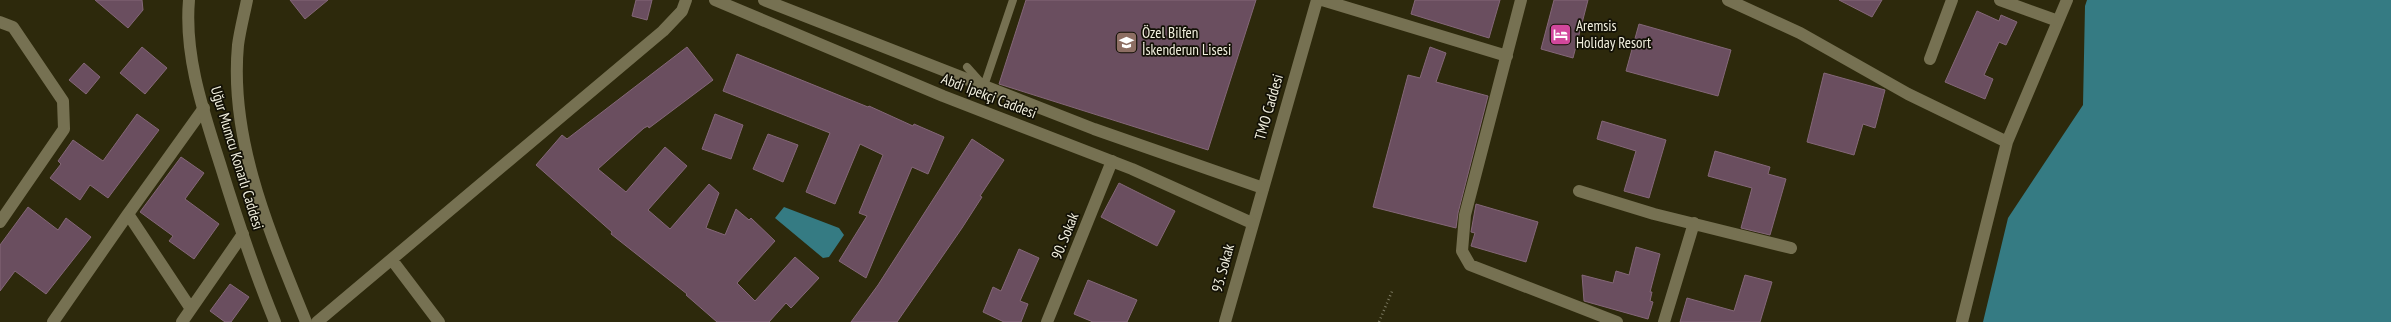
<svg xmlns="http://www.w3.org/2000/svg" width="2391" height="322" font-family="'PT Sans Narrow',sans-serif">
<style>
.water{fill:#357b83}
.building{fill:#6a4e5f;stroke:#846778}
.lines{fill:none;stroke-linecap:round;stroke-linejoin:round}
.path{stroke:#7e7b63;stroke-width:2.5;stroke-dasharray:1 3;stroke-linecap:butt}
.service{stroke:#767152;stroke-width:8}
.minor{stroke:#767152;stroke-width:12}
.tertiary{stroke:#767152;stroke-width:12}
.labels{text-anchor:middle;stroke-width:3.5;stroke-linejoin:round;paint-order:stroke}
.poi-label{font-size:15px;fill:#f2f0df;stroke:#131106;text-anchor:start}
.street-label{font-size:15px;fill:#f2f0df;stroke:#131106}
</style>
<rect width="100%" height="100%" fill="#2d290c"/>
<path class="water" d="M2087 0H2391V322H1983L2008 218 2083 105 2085 6Z
M784 207 839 228 844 235 829 257 823 258 775 218Z"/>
<path class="building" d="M95 0H142L143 10 128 28Z
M290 0H328L305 19Z
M636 0H652L647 20 632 16Z
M1026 0H1256L1208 150 999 84Z
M1415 0H1500L1489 38 1411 14Z
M1554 0H1588L1573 58 1541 49Z
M1839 0H1882L1872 17Z
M1977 11 1999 21 2001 15 2017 22 2006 45 1999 42 1984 75 1993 79 1985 99 1945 82Z
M1639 24 1731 50 1718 96 1626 71Z
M142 47 167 68 145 94 120 73Z
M687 47 713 80 649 128 648 126 644 128 598 169 626 192 665 147 687 166 648 210 670 229 709 184 719 193 706 228 725 235 736 209 749 220 751 218 775 241 737 283 755 301 795 257 819 278 791 308 786 303 769 322H717L686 295 687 294 611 234 612 232 536 165 562 135 567 139Z
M1430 47 1446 53 1436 82 1488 96 1458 213 1456 228 1373 207 1408 75 1420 78Z
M737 54 868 107 869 106 913 126 914 124 944 137 928 174 912 167 866 278 839 261 867 216 859 213 883 155 860 144 835 204 806 192 830 133 723 91Z
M84 63 100 77 86 94 69 80Z
M1824 73 1885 90 1875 128 1863 124 1854 155 1807 142Z
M137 114 159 130 108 198 90 185 80 200 50 178 61 164 58 161 73 140 103 161Z
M715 114 743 125 731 159 702 149Z
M1602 121 1666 140 1649 198 1624 191 1636 151 1597 139Z
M768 134 798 145 783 182 753 169Z
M972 139 1004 160 980 196 982 197 962 228 897 322H851L878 285Z
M1715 151 1770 167 1768 174 1786 179 1770 235 1741 228 1752 188 1708 176Z
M181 157 204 173 185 199 219 224 194 259 169 241 173 236 140 212Z
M1119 183 1175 211 1157 246 1101 217Z
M1476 204 1538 222 1526 262 1471 246 1475 233 1471 232Z
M28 207 58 230 66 218 91 237 46 294 15 271 0 291V245Z
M1636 247 1660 254 1650 292H1652L1650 301 1653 302 1648 319 1584 301 1582 275 1613 283 1616 271 1629 275Z
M1019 249 1039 258 1020 301 1028 304 1021 322H1004L983 312 993 287 1001 291Z
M1745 275 1772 282 1760 322H1680L1687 298 1734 311Z
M1088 280 1137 300 1127 322H1093L1074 314Z
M230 284 249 297 231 322H225L210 311Z"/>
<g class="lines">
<path class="path" d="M1379 322 1393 289"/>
<path class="service" d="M967 67 984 86 1013 0"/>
<path class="minor" d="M1322 0 1507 56
M1521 0 1465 215 1462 251 1470 265 1617 322
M1728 0 1800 33 1908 94 2007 142
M2000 0 2058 21
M0 22 13 27 63 101 64 129 0 222
M1930 59 1952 0
M1579 191 1654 214 1791 248
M128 214 204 108
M392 260 439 322
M53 322 128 214 191 309
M182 322 243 234
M317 322 663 31 682 11 686 0
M1047 322 1112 161
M1225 322 1317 0
M1664 322 1694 223
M1962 322 2007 142 2067 0"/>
<path class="tertiary" d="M189 0C184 57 204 113 221 167 237 219 254 271 275 322
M247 0C244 15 240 30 238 45 229 141 271 235 306 322
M715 0 943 96 1132 169 1252 223
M764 0 1094 129 1263 188"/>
</g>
<defs>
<symbol id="hotel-square" viewBox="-11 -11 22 22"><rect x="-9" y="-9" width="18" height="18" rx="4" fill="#d1479c" stroke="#131106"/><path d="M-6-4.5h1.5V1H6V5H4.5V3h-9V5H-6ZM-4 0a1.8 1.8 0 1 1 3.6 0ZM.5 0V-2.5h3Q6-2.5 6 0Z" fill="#fff"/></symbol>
<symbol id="school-square" viewBox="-11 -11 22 22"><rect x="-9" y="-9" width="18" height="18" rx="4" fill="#8d6e63" stroke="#131106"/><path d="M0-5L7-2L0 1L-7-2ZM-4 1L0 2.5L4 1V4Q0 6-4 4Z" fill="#fff"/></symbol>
</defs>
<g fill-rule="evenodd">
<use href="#hotel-square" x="1548" y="22" width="25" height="25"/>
<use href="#school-square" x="1114" y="30" width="25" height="25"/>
</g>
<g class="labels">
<g class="poi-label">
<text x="1576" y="31">Aremsis<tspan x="1576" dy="17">Holiday Resort</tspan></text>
<text x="1142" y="38">Özel Bilfen<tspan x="1142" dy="17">İskenderun Lisesi</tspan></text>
</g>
<g class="street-label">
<text transform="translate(989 96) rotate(21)" y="5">Abdi İpekçi Caddesi</text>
<text transform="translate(1269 107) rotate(-74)" y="5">TMO Caddesi</text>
<text transform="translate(237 158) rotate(73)" y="5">Uğur Mumcu Konarlı Caddesi</text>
<text transform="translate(1065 236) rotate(-68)" y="5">90. Sokak</text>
<text transform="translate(1223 268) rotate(-75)" y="5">93. Sokak</text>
</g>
</g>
</svg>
